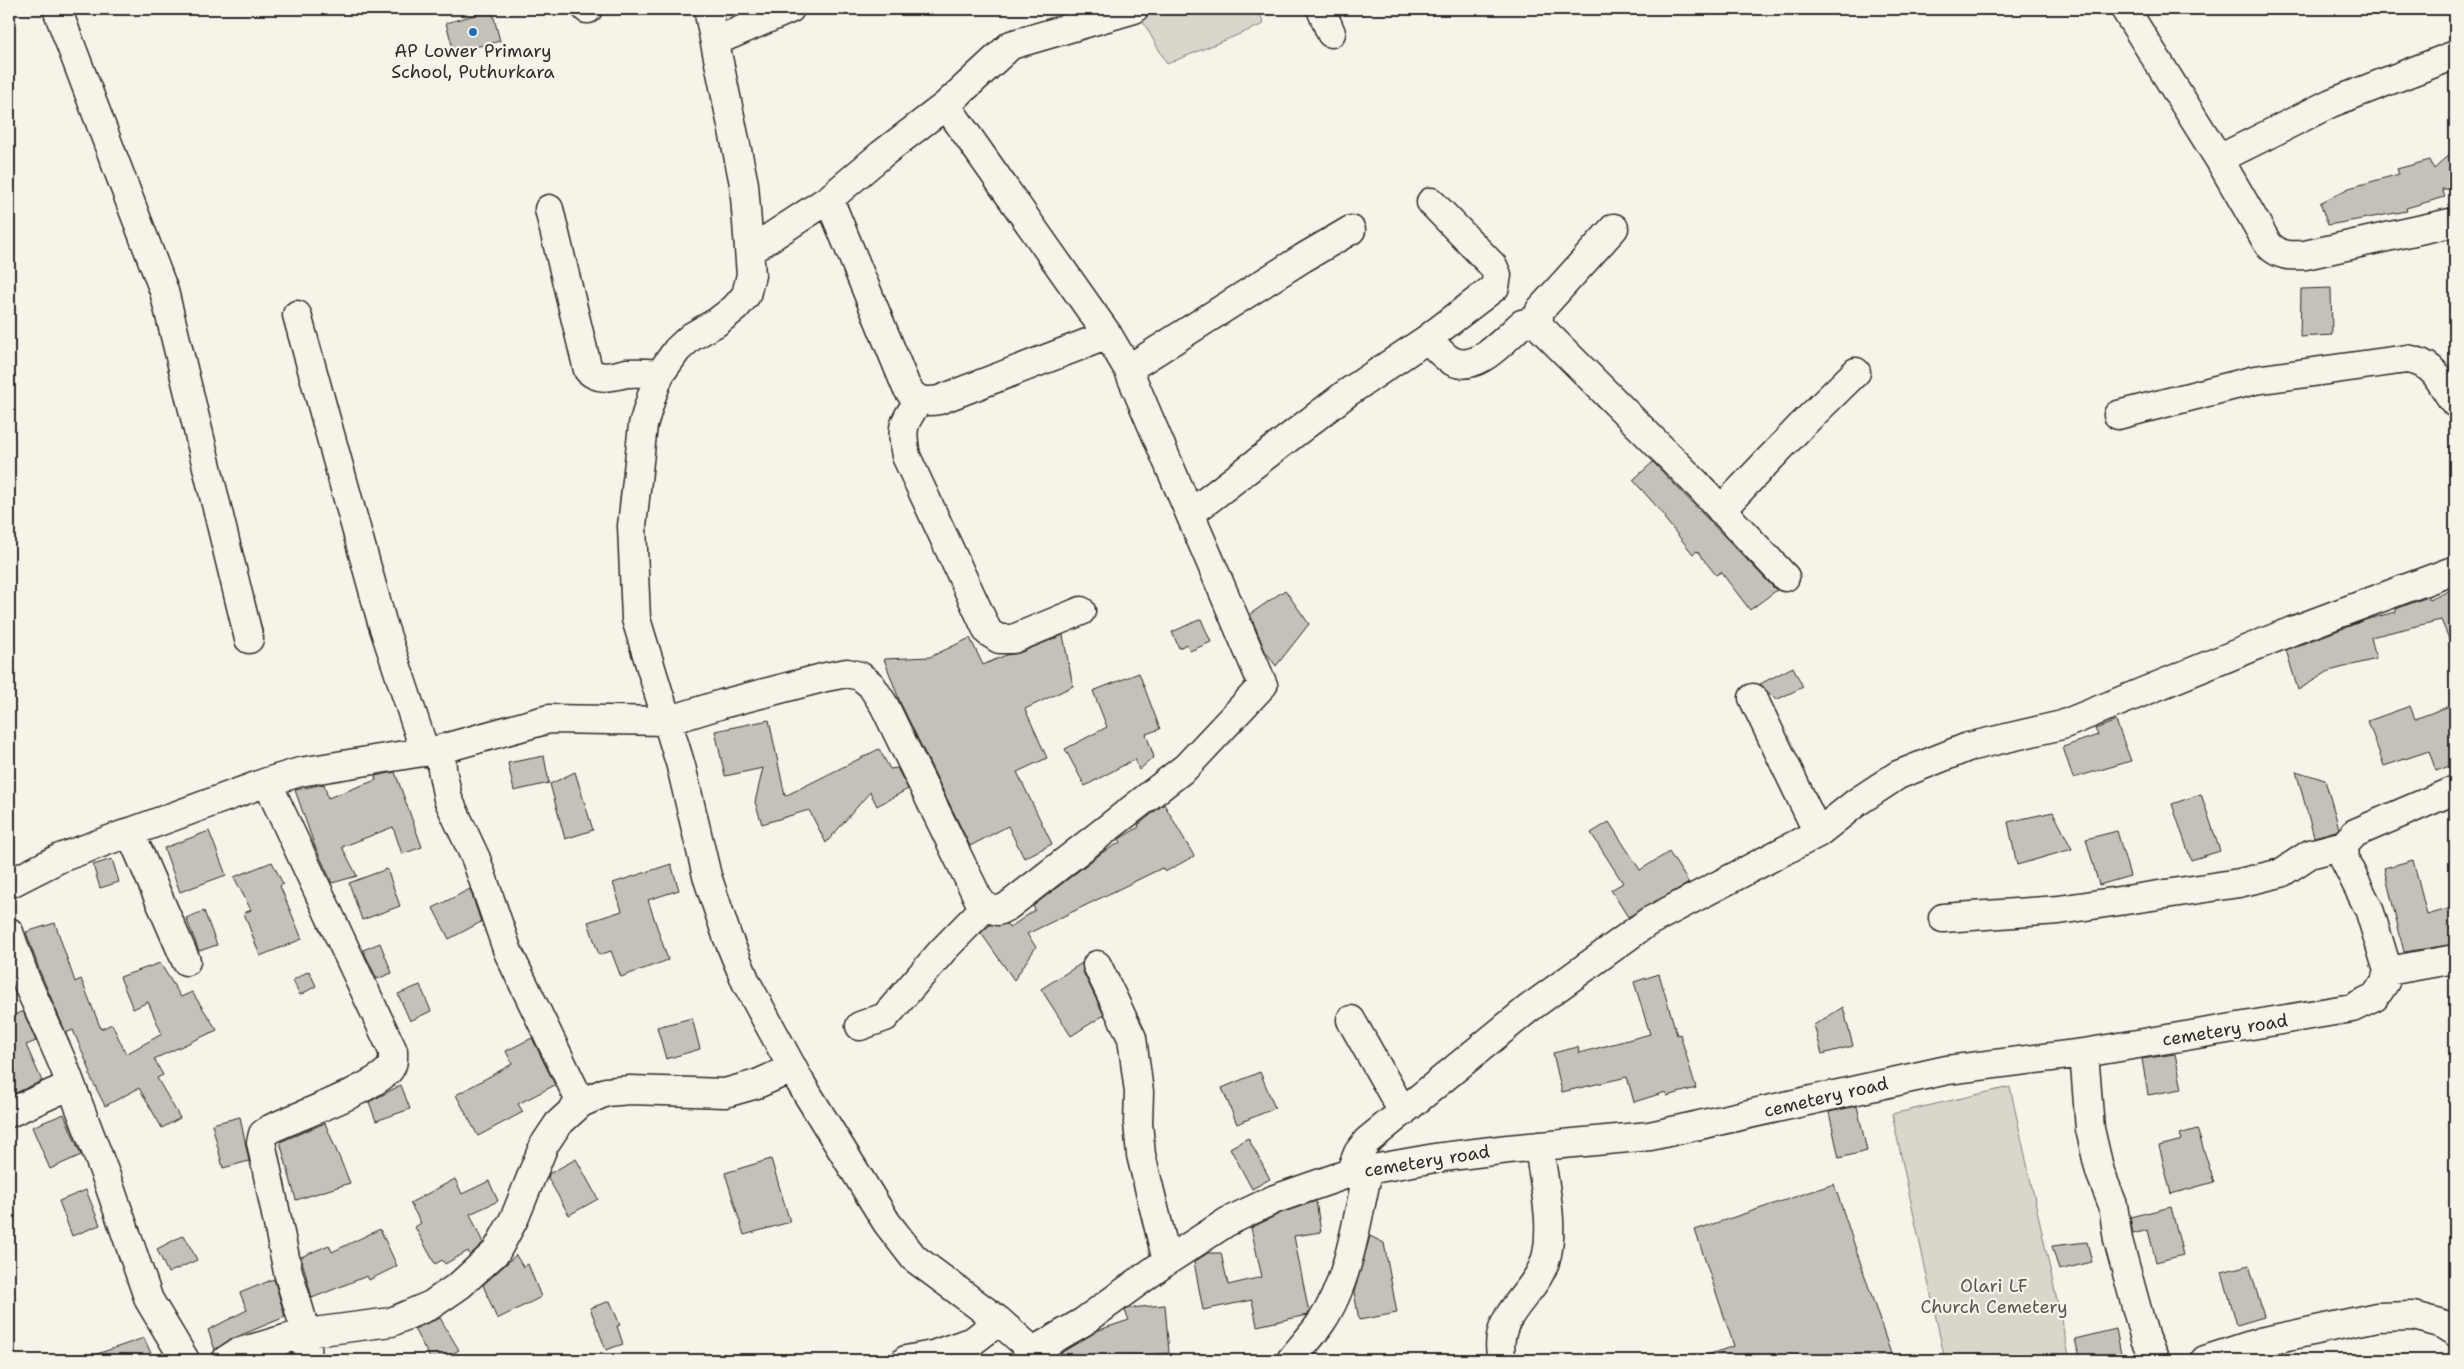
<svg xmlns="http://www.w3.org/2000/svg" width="2464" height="1369" font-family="'Shantell Sans',sans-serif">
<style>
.green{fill:#dad6cc;stroke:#82807c}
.building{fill:#c4c1b9;stroke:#2b2b2b}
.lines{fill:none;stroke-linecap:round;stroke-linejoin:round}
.minor-casing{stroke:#2b2b2b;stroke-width:31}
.minor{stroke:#f7f3e8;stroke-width:28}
.poi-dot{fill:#1f6fb2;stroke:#f7f3e8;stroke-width:2}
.labels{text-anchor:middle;stroke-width:4.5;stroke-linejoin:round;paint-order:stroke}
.poi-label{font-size:18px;fill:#2b2b2b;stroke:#f7f3e8}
.street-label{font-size:18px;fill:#2b2b2b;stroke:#f7f3e8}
.park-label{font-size:18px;fill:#575653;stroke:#f7f3e8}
</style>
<rect width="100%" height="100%" fill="#f7f3e8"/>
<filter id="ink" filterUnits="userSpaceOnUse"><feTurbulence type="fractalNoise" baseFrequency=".02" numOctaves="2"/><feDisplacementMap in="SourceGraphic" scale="10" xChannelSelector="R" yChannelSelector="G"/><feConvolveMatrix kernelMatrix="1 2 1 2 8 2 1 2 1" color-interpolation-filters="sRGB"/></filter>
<g filter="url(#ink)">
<path class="green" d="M1136 9H1258L1264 24 1167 64Z
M2010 1087 2070 1360H1945L1892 1114Z"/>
<path class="building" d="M492 10 500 41 454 52 446 23Z
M2455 150V189H2442L2445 197 2406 208 2407 211 2328 225 2320 203 2349 188 2399 174 2397 169 2430 160 2434 169Z
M2331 288 2332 335 2300 337 2301 289Z
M1653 462 1774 588 1777 590 1750 610 1721 572 1716 575 1697 551 1693 554 1664 518 1666 517 1633 480Z
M1285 590 1309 624 1276 666 1265 651 1250 614Z
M2451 590 2455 601V653L2441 620 2371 637 2376 659 2329 671 2298 690 2286 650 2368 619 2396 612V609L2428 597 2429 600Z
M1201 619 1211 642 1190 651 1187 644 1179 648 1172 632Z
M1063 635 1073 686 1025 709 1047 758 1017 772 1052 844 1024 858 1008 826 970 846 900 702 884 659 930 657 970 638 983 665 1006 655 1019 653Z
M1793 667 1803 687 1776 700 1760 684Z
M1139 673 1160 729 1146 734 1154 757 1139 770 1135 759 1085 786 1065 749 1107 727 1093 691Z
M2455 704V764L2436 771 2429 751 2384 766 2368 721 2410 706 2415 719Z
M769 720 785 796 879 749 890 769 897 768 908 789 877 806 870 792 826 843 809 810 762 824 755 802 763 768 725 776 715 731Z
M2116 721 2131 761 2073 778 2063 747 2098 735 2095 729Z
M544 756 549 783 514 791 508 763Z
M2296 771 2325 780 2339 828 2336 831 2314 837Z
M395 772 422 847 402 854 393 827 342 847 357 876 332 883 314 844 295 790 324 784 328 798 376 780 375 776Z
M575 772 593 830 565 839 550 784Z
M2201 794 2220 851 2191 860 2172 804Z
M1164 804 1194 856 1165 872 1162 868 1027 934 1036 947 1014 980 981 933 990 925 1007 924 1009 928 1035 910 1033 906 1103 852 1121 842 1119 839 1139 827 1138 825Z
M2053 812 2072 849 2017 865 2008 822Z
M1609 822 1640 870 1669 852 1689 883 1628 917 1611 890 1623 883 1591 833Z
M209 831 226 875 180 892 164 848Z
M2117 831 2130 876 2099 885 2086 839Z
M112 859 119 882 100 888 93 865Z
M2413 860 2427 915 2455 907V944L2404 952 2384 868Z
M272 862 283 884 280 886 302 939 260 956 244 913 251 910 234 877Z
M671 864 679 890 648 900 668 960 621 977 611 951 599 955 588 922 622 911 613 883Z
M387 869 400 906 362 920 349 883Z
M470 889 481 922 449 939 433 908Z
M204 911 217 945 199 951 186 918Z
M55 923 75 982 81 979 101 1029 112 1024 126 1054 162 1034 148 1002 133 1009 120 977 160 963 181 997 192 992 217 1030 154 1059 163 1075 157 1078 180 1118 162 1128 139 1088 105 1106 89 1074 91 1073 73 1030 66 1033 40 972 26 932Z
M380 943 392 973 377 979 363 950Z
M1082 963 1083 972 1104 1015 1071 1036 1041 989Z
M309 971 316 986 300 995 293 980Z
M1659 974 1677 1035 1680 1034 1696 1088 1667 1096 1666 1092 1634 1102 1627 1077 1562 1092 1553 1053 1578 1047 1579 1053 1650 1034 1634 982Z
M420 985 431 1011 410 1021 398 994Z
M1843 1007 1853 1046 1822 1054 1814 1025Z
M9 1009 12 1016 23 1011 36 1041 26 1045 42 1081 9 1096Z
M692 1018 700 1049 666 1059 657 1027Z
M532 1038 555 1085 518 1104 523 1112 478 1136 456 1095 512 1064 506 1051Z
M2175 1054 2182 1089 2148 1095 2142 1059Z
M1260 1072 1275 1108 1237 1124 1222 1088Z
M401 1085 410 1109 376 1121 369 1102Z
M1857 1106 1867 1151 1839 1158 1829 1112Z
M64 1114 81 1155 50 1169 32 1127Z
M240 1117 249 1161 223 1168 212 1124Z
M325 1123 350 1183 296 1200 280 1142Z
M2197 1129 2214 1182 2171 1194 2159 1146 2182 1140 2180 1134Z
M1248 1138 1270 1179 1252 1189 1230 1148Z
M576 1159 598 1199 569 1215 548 1178 549 1174Z
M771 1159 790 1222 744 1235 725 1173Z
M455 1179 462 1194 489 1181 498 1201 470 1214 483 1243 470 1255 468 1251 445 1264 442 1260 435 1264 415 1227 421 1223 410 1203Z
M1834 1184 1893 1360H1702L1701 1357 1734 1346 1695 1230Z
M86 1190 100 1225 72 1236 59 1201Z
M1316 1201 1321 1232 1294 1236 1309 1313 1307 1315 1257 1326 1252 1300 1203 1310 1194 1262 1208 1253H1221L1228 1285 1262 1277 1251 1228 1281 1213Z
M2171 1207 2183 1255 2156 1262 2148 1230 2133 1234 2130 1217Z
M380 1229 397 1266 369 1280 367 1276 312 1298 301 1257 329 1245 332 1252Z
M184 1235 197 1260 168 1273 157 1249Z
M1370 1236 1384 1243 1397 1313 1359 1320 1354 1292Z
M2087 1242 2092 1262 2059 1270 2052 1246Z
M516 1255 523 1267 528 1264 541 1297 497 1319 483 1285Z
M2249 1265 2264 1317 2237 1325 2222 1272Z
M274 1279 285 1317 229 1340 215 1350 208 1330 247 1310 240 1293Z
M610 1301 620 1325 617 1326 623 1344 606 1350 590 1308Z
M1165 1305 1169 1353 1117 1357 1118 1360H1061L1059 1354 1099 1330 1129 1320 1125 1311 1129 1308Z
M440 1318 459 1350 441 1360H431L414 1329Z
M2116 1329 2121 1354 2109 1357V1360H2080L2075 1339Z
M144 1338 154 1360H88V1357Z"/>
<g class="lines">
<defs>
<path id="minor" d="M57 9 164 291 249 639
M587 9H588
M708 9 744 184 751 275 746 295 735 308 717 322 691 337 677 350 660 374 652 395 643 425 632 526 636 619 681 766 707 876 727 936 746 982 800 1082 887 1223 914 1258 999 1321 1033 1351 1037 1360
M1321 9 1331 33
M2125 9 2219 159 2331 103 2455 55
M716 41 790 9
M2219 159 2268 244C2279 256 2289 256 2305 255L2455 222
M829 199 906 386C914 400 923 403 939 400L1108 335
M549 209 588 370C600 381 612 376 627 373 638 372 649 373 660 374
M751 250 829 199 882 154 946 105 1011 45 1134 9
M297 315 382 622 425 752
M1538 325 1540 310 1614 228
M1427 339C1434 345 1442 355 1450 360 1476 375 1504 339 1522 324L1529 322 1538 325 1697 484 1785 577
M1128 369 1303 258 1351 230
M919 401C902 423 901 429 906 456L988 632 999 639H1013L1081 611
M2118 415 2255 380 2407 359C2438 364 2438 382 2455 403
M1721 510 1801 426 1856 372
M1191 513 1347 393 1427 339 1495 287 1497 275 1493 266 1431 202
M1753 698 1818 833
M441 749 442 769 448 799 476 859 508 952 581 1103
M267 782 393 1051C393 1058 394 1064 389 1070 370 1090 298 1116 270 1129L263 1134 261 1142 288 1272 306 1333 308 1360
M130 832 186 961
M9 884 60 858 267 782 300 772 441 749 549 719 667 721 722 704 826 677 847 673 860 676 871 685 884 705 978 898 985 907 998 911 1008 906 1186 767 1263 685 1128 369 1108 335 946 105
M1943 918 2059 910 2239 883 2281 873 2310 854 2344 845
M9 932 25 978 63 1064 107 1179 149 1300 185 1360
M1097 965 1132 1038 1139 1092 1138 1123 1141 1155 1167 1261
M2388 971 2455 959
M1351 1020 1403 1112
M860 1026 885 1017 943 950 985 907
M2084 1053 2090 1129 2100 1172 2113 1205 2118 1240 2145 1339 2155 1360
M9 1113 71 1085
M1350 1173 1358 1153 1367 1141 1528 1009 1648 922 1818 833 1857 802 1898 775 1968 747 2062 725 2292 631 2455 570
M1033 1351 1083 1322 1167 1261 1227 1222 1275 1199 1350 1173 1435 1158 1508 1149 1650 1136 1947 1070 2084 1053 2352 1008 2375 997 2385 982 2388 971 2369 909 2345 861 2344 845 2355 833 2455 790
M226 1360 237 1353 306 1333 391 1322 431 1305 460 1285 496 1252 515 1217 544 1145 558 1124 581 1103 606 1092 630 1090 725 1093 757 1084 793 1068
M906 1360 933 1355 973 1341 999 1321
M1291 1360C1301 1347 1313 1335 1322 1321 1349 1281 1357 1218 1368 1171
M1502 1360C1490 1313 1539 1295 1547 1254 1554 1220 1543 1180 1539 1146
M2205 1360 2260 1342 2377 1317 2414 1316 2440 1323 2455 1332"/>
</defs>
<use href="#minor" class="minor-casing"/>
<use href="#minor" class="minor"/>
</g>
</g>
<circle class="poi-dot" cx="473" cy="32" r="5"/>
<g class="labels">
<g class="poi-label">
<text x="473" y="57">AP Lower Primary<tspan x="473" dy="21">School, Puthurkara</tspan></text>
</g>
<g class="street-label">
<text transform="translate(2225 1030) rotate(-9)" y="6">cemetery road</text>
<text transform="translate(1826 1097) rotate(-13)" y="6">cemetery road</text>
<text transform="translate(1427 1161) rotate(-9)" y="6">cemetery road</text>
</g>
<g class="park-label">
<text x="1994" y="1292">Olari LF<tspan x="1994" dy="21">Church Cemetery</tspan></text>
</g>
</g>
<rect width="2464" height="1369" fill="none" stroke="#f7f3e8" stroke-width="30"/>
<rect x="15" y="15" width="2434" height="1339" fill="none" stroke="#2b2b2b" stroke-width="2" filter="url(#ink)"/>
</svg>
